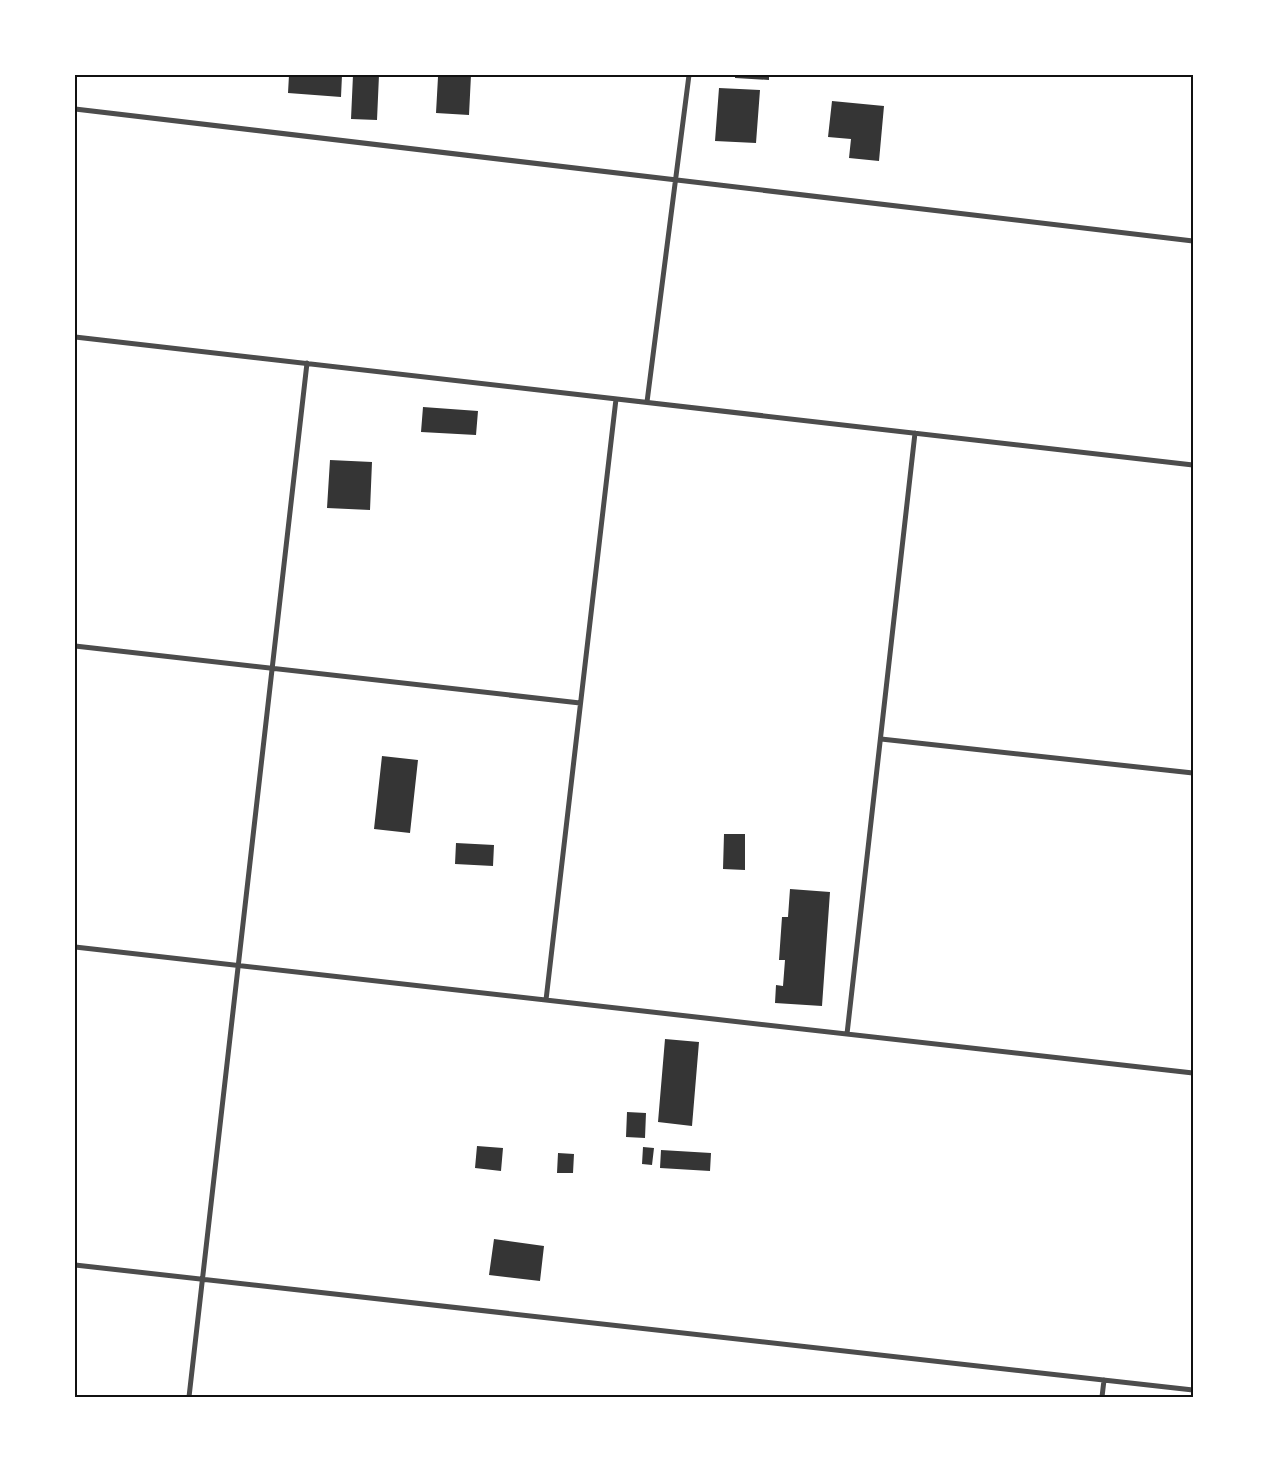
<svg xmlns="http://www.w3.org/2000/svg" width="1268" height="1472" font-family="'Roboto Condensed',sans-serif">
<style>
.building{fill:#353535}
.lines{fill:none;stroke-linecap:round;stroke-linejoin:round}
.minor{stroke:#4c4c4c;stroke-width:5}
.neatline{fill:none;stroke:#111;stroke-width:2}
</style>
<rect width="100%" height="100%" fill="#fff"/>
<path class="building" d="M289 75H342L341 97 288 93Z
M353 75H379L377 120 351 119Z
M422 75H471L469 115 436 113 438 77Z
M735 75H769V80L735 78Z
M719 88 760 90 756 143 715 141Z
M832 101 884 106 879 161 849 158 851 139 828 137Z
M423 407 478 411 476 435 421 432Z
M330 460 372 462 370 510 327 508Z
M382 756 418 760 410 833 374 829Z
M724 834H745V870L723 869Z
M456 843 494 845 493 866 455 864Z
M790 889 830 892 822 1006 775 1003 776 985 783 986 785 960H779L782 917H788Z
M665 1039 699 1042 692 1126 658 1122Z
M627 1112 646 1113 645 1138 626 1137Z
M477 1146 503 1148 501 1171 475 1168Z
M643 1147 654 1148 652 1165 642 1164Z
M661 1150 711 1153 710 1171 660 1168Z
M558 1153 574 1154 573 1173H557Z
M494 1239 544 1246 540 1281 489 1275Z"/>
<g class="lines">
<path class="minor" d="M75 109 1193 241
M75 337 1193 465
M647 402 689 75
M75 646 580 703
M881 739 1193 773
M75 947 1193 1073
M546 1000 616 399
M847 1034 915 433
M75 1265 1193 1390
M189 1397 307 363
M1102 1397 1104 1380"/>
</g>
<rect width="1268" height="1472" fill="none" stroke="#ffffff" stroke-width="152"/>
<rect x="76" y="76" width="1116" height="1320" class="neatline"/>
</svg>
